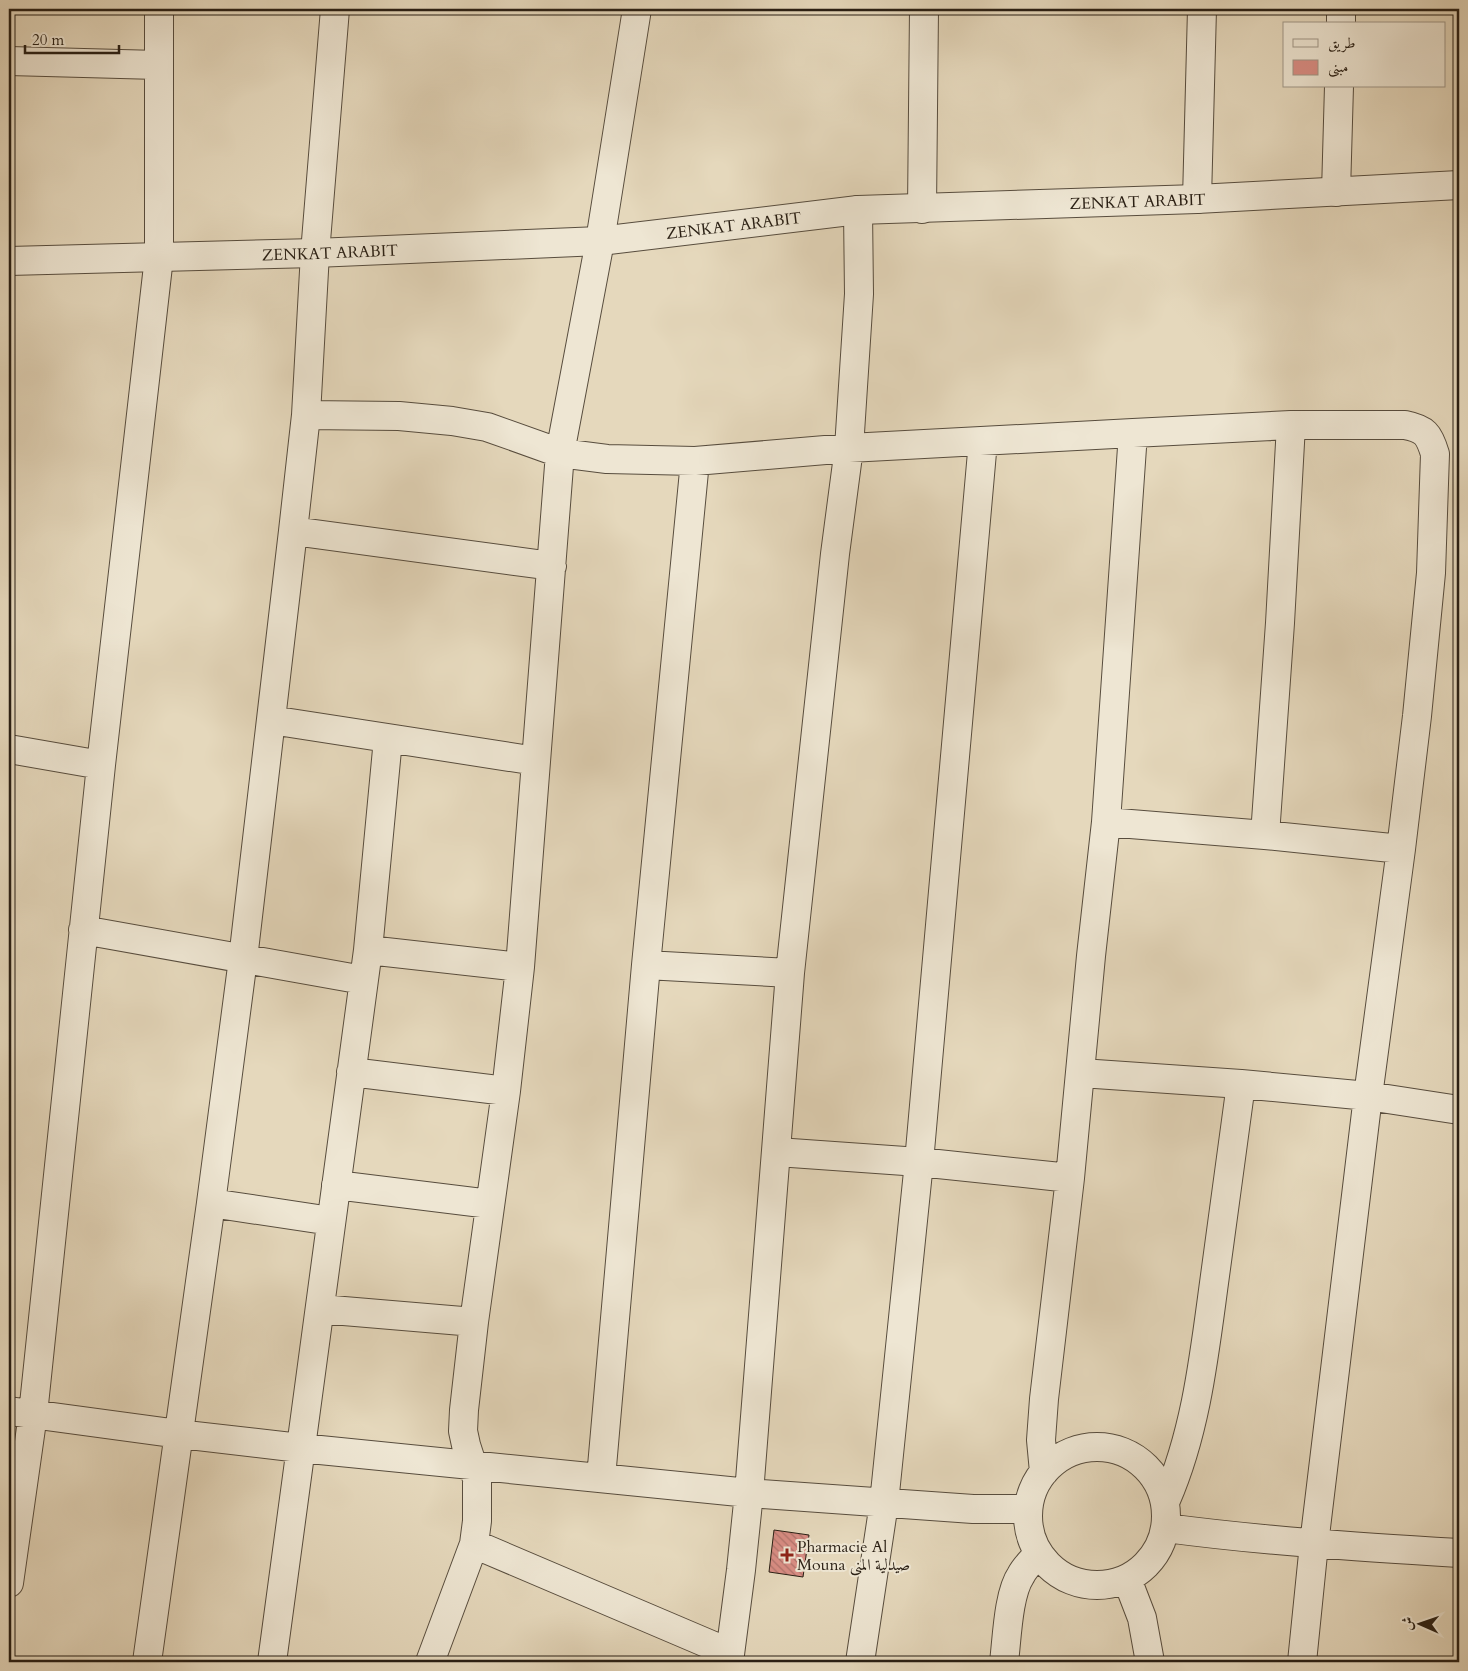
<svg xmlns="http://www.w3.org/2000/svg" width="1468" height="1671" font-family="Cardo,Amiri,serif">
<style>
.building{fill:url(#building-back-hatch);stroke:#291f14}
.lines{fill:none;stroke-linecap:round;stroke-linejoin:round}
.minor-casing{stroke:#584d3e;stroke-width:30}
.tertiary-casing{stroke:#584d3e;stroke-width:30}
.minor{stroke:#eee6d3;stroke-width:28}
.tertiary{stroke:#eee6d3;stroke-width:28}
.poi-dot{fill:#8f2418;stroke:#eee6d3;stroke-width:2}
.labels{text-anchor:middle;stroke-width:4;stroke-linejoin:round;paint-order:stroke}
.street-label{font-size:16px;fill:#291f14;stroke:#eee6d3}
.poi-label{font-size:16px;fill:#291f14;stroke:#eee6d3;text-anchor:start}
</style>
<defs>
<pattern id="building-back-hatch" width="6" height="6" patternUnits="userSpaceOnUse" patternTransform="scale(1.25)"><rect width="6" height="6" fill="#d98d84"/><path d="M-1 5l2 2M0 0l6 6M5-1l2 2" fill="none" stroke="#b0736b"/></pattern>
</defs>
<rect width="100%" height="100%" fill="#e5d8bc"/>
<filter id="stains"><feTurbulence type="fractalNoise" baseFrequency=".004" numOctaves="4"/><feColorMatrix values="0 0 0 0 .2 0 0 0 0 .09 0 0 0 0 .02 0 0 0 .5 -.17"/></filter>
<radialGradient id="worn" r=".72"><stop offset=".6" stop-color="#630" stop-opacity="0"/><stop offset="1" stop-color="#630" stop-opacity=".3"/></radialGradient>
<path class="building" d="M774 1530 809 1535 803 1577 769 1572Z"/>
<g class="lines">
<defs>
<path id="minor" d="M1341 24V9
M9 61 158 65
M1336 192 1339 86
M1197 199 1202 9
M922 209 924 9
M306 415 399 416 452 421 487 427 560 453 607 459 695 461 849 448 1133 433 1291 425H1405C1425 429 1429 434 1435 454L1431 573 1417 716 1401 849 1368 1096 1314 1544 1302 1662
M293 531 552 566
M271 720 536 761
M9 749 101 765
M1106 822 1265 835 1401 849
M1265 835 1280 623 1291 425
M83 930 363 980
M368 950 520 967
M646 965 790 973
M351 1072 506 1091
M1081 1073 1241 1084 1368 1096 1459 1110
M777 1152 919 1162 1070 1178
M336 1185 490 1204
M211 1203 331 1221
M320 1309 474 1322
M9 1411 179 1434 300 1448 749 1493 973 1509H1028
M1028 1516a69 69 0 1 1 138 0a69 69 0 1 1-138 0Z
M1044 1472 1041 1440 1044 1399 1070 1178 1091 956 1106 822 1133 433
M601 1478 646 965 695 461
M1166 1500C1196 1431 1204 1357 1214 1283 1223 1217 1232 1150 1241 1084
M1166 1528C1263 1541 1361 1547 1459 1553
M474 1544 730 1653
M1127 1579 1142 1618 1150 1662
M9 1583 33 1414 101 765 159 257V9
M147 1662 211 1203 243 959 293 531 306 415 315 253 335 9
M272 1662 368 950 388 739
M430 1662 474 1544 477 1521V1479L466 1445 463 1431 464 1410 474 1322 506 1091 520 967 560 453 600 241 637 9
M729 1662 741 1570 749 1493 790 973 835 554 849 448 859 294 858 210
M860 1662 884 1503 919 1162 983 441
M1004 1662C1007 1639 1008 1594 1021 1575 1025 1567 1032 1561 1038 1554"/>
<g id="tertiary">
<path id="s1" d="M9 261 315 253 600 241 858 210 1197 199 1459 185"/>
</g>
</defs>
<use href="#minor" class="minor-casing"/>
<use href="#tertiary" class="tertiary-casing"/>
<use href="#minor" class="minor"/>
<use href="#tertiary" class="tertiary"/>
</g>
<path class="poi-dot" d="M784.5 1547.5h5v5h5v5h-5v5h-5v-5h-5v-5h5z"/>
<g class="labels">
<g class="street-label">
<text dy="6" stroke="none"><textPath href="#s1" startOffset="1131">ZENKAT ARABIT</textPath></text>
<text dy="6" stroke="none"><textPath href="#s1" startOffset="726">ZENKAT ARABIT</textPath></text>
<text dy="6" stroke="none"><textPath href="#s1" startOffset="321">ZENKAT ARABIT</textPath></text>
</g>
<g class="poi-label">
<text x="797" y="1552">Pharmacie Al<tspan x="797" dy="18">Mouna صيدلية المنى</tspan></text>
</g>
</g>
<rect width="1468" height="1671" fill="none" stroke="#e5d8bc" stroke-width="30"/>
<rect x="10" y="10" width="1448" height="1651" fill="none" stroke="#291f14" stroke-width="2.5"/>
<rect x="15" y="15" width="1438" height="1641" fill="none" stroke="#291f14"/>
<rect x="1283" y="22" width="162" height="65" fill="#eee6d3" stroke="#9f9687"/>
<rect x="1293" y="39" width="25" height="8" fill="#eee6d3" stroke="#9f9687"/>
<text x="1328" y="48" font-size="15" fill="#291f14">طريق</text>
<rect x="1293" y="60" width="25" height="15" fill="#d98d84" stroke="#9f9687"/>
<text x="1328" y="72" font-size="15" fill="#291f14">مبنى</text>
<g transform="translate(1420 1624) rotate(272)" stroke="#eee6d3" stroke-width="4" paint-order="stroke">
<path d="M0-4L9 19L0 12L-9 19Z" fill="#291f14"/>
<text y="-8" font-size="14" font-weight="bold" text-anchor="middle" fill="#291f14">ش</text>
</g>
<path d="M25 45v8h94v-8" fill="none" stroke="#291f14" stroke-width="2.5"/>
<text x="32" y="45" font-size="15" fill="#291f14" stroke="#eee6d3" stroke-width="4" paint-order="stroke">20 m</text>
<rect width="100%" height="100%" filter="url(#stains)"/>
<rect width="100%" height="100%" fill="url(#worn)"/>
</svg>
